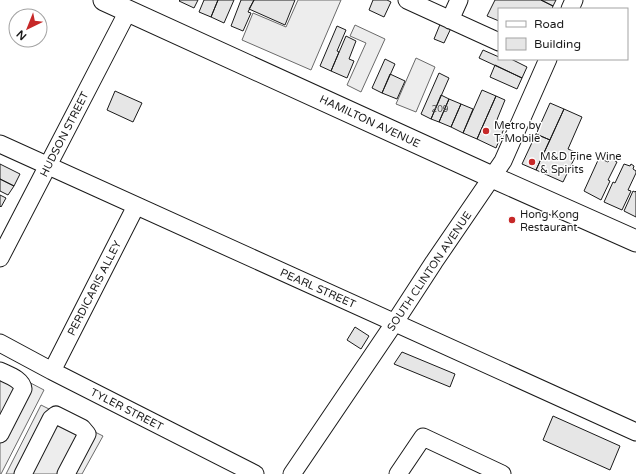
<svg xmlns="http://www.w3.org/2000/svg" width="636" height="474" font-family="'Varela Round',sans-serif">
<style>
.parking{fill:#ededed;stroke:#6a6a6a}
.building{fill:#e6e6e6;stroke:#1a1a1a}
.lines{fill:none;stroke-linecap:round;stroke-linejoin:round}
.minor-casing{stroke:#1a1a1a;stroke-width:19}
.major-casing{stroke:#1a1a1a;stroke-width:23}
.minor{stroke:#fff;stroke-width:17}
.major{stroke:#fff;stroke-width:21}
.poi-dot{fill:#c62828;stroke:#fff;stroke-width:1.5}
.labels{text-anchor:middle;stroke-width:3;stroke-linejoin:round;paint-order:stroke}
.number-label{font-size:9px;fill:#4d4d4d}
.street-label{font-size:11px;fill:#1a1a1a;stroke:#fff}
.poi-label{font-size:11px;fill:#1a1a1a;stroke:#fff;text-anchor:start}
</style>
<rect width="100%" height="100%" fill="#fff"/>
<path class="parking" d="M298 0H341L311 70 242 40 253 13 286 27Z
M355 25 385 39 361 92 347 85 366 43 350 36Z
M416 58 435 67 416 112 396 104Z
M0 367 44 390 1 474H0Z
M41 405 103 436 82 474H6Z"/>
<path class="building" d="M180 0H198L194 8 179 1Z
M204 0H218L211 17 199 12Z
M218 0H234L224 23 211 17Z
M241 0H254L248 12 251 13 243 31 231 26Z
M254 0H295L285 25 249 9Z
M373 0H387L391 2 384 17 369 10Z
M495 0H541L553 6 552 9H499V21L487 16Z
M541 0H556L553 6Z
M441 22 452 26 444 43 434 39Z
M337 26 346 30 337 51 339 52 331 71 320 66Z
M346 36 356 41 349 59 354 61 347 78 331 71Z
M483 50 499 57V59H511L527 67 522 78 479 58Z
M385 59 395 64 382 93 372 88Z
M495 65 522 78 517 89 490 77Z
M439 73 449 78 431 119 421 114Z
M390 74 405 81 397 99 382 93Z
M482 90 496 96 477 139 463 133Z
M115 91 142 103 133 122 107 110Z
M441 95 449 99 439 122 431 119Z
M496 96 505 100 496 122 505 126 496 148 477 139Z
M449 99 461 104 451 127 439 122Z
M550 103 564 109 550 140 536 134Z
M461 104 473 109 463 133 451 127Z
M564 109 582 117 568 149 577 153 563 182 536 170Z
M536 134 550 140 536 170 522 164Z
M599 158 608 162 610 158 617 162 608 180 610 181 601 200 584 191Z
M0 164 20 174 14 186 0 179Z
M624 164 630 166 631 164 634 166 633 169 636 171V173L628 190 631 191 622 210 604 202 613 182 615 183Z
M0 179 14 186 8 195 0 191Z
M633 191 635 192 636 191V217L624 211Z
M0 195 6 198 1 207 0 206Z
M355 327 369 336 361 349 347 340Z
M402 352 455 374 450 387 394 364Z
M553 416 620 446 610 470 543 440Z"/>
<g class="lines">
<defs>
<path id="minor" d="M407 0 499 42
M570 9 574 0
M450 20 459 0
M0 144 636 432
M0 258 128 11
M0 343 52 371 255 474
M0 371C8 375 22 379 23 389L0 434
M52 371 136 206
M23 474 51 419 56 415 82 428 87 434 66 474
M292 474 395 322 434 262 503 161 548 59
M398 474 423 437 502 474"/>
<path id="major" d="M104 0 492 177 636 241"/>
</defs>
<use href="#minor" class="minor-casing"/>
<use href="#major" class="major-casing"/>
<use href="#minor" class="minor"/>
<use href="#major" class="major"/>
</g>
<g class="poi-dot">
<circle cx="486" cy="131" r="4"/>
<circle cx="532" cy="162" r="4"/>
<circle cx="512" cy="220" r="4"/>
</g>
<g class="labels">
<g class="number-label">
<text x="440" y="112">209</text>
</g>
<g class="street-label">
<text transform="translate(370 121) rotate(25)" y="4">HAMILTON AVENUE</text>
<text transform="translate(64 134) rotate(-63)" y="4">HUDSON STREET</text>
<text transform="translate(429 271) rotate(-56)" y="4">SOUTH CLINTON AVENUE</text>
<text transform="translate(94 288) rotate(-63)" y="4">PERDICARIS ALLEY</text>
<text transform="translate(318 288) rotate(24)" y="4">PEARL STREET</text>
<text transform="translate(127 409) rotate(27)" y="4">TYLER STREET</text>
</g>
<g class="poi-label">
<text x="494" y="129">Metro by<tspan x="494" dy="13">T-Mobile</tspan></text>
<text x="540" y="160">M&amp;D Fine Wine<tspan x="540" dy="13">&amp; Spirits</tspan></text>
<text x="520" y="218">Hong Kong<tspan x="520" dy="13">Restaurant</tspan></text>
</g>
</g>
<rect x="498" y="8" width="130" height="52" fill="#ffffff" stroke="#a3a3a3"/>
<rect x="506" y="21" width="20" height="6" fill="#ffffff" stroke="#a3a3a3"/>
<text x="534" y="28" font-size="12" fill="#1a1a1a">Road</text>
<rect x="506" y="38" width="20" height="12" fill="#e6e6e6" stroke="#a3a3a3"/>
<text x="534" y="48" font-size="12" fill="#1a1a1a">Building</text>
<g transform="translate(28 28) rotate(223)"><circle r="19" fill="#ffffff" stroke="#a3a3a3"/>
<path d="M0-3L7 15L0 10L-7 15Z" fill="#c62828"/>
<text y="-6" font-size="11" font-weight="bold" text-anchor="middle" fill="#1a1a1a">N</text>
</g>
</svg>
